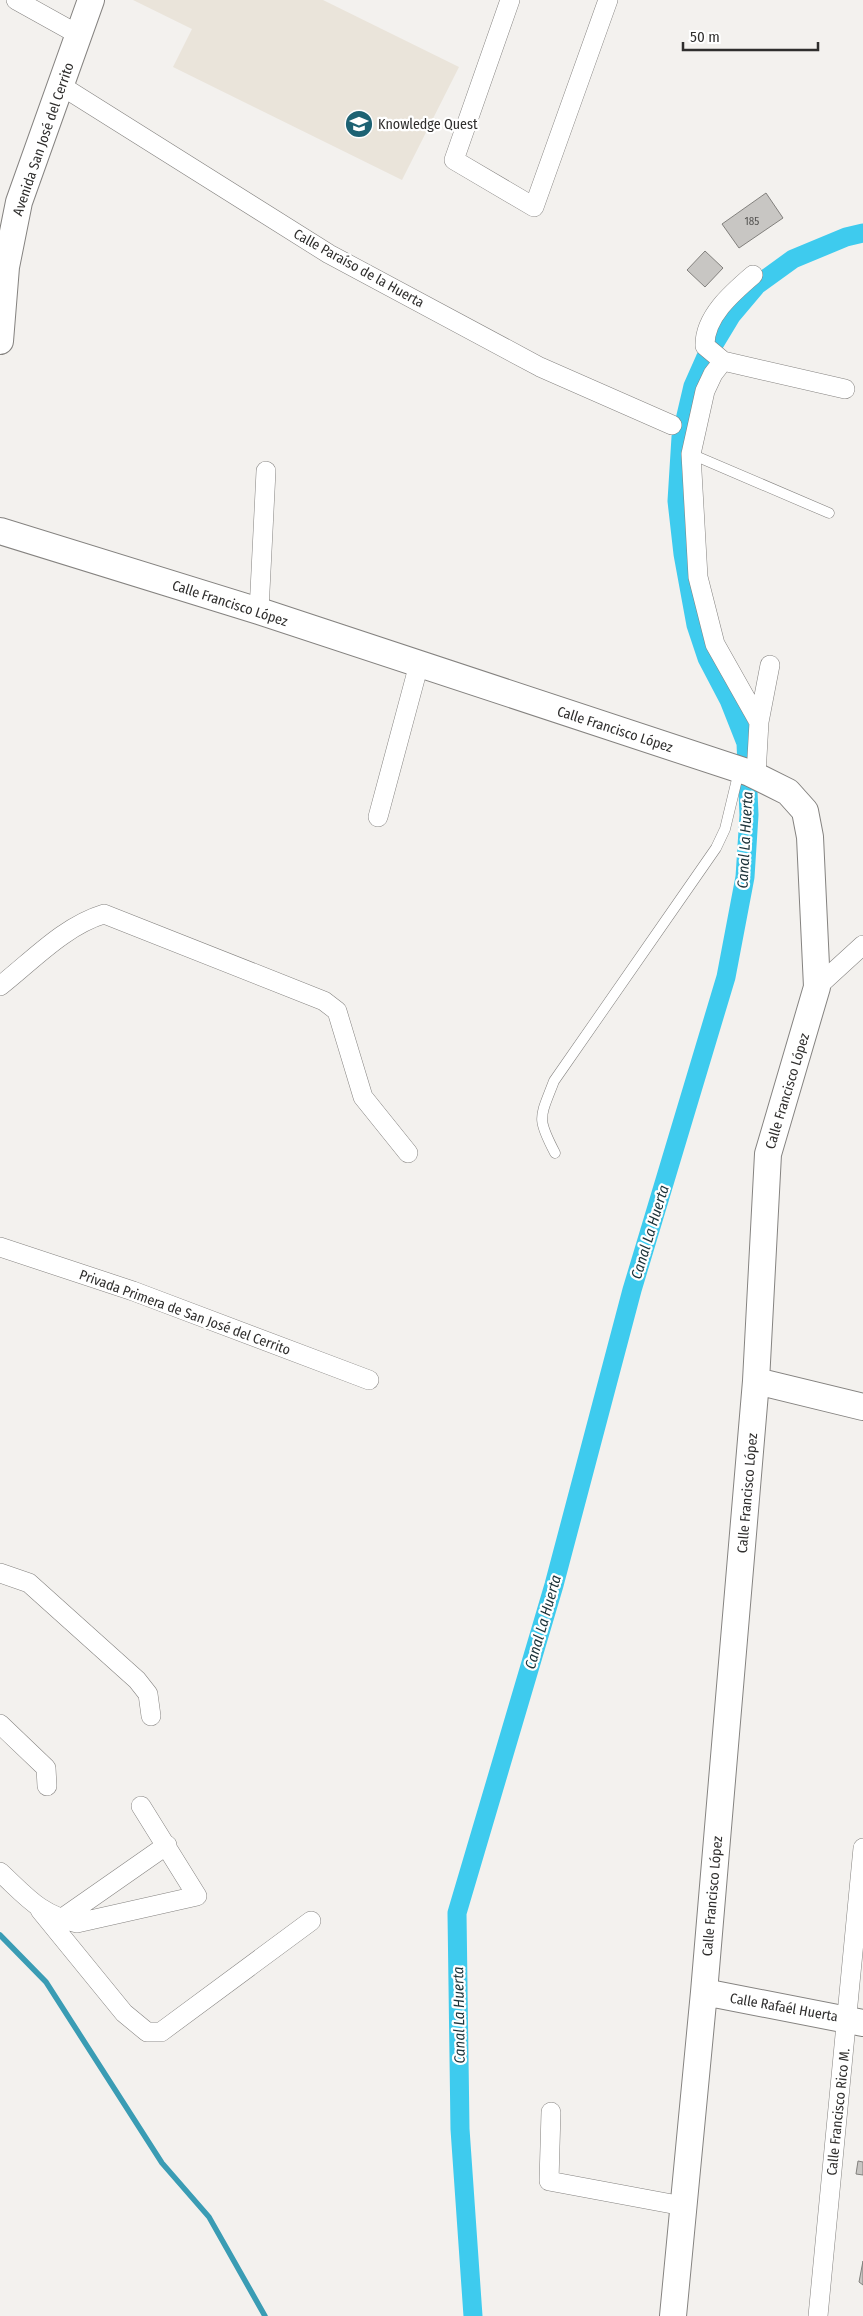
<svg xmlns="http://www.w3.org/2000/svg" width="863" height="2316" font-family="'Fira Sans Condensed',sans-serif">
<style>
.built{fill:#eae4da}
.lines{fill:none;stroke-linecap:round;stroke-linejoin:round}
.stream{stroke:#3a9cb4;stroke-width:5.5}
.canal{stroke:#3ecbee;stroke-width:19}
.building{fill:#c8c6c3;stroke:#82807d}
.lane-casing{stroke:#858380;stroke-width:11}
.street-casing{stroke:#858380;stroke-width:20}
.secondary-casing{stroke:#858380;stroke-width:28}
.lane{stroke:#fff;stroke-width:10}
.street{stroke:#fff;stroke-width:19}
.secondary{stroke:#fff;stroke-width:26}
.labels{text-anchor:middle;stroke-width:4.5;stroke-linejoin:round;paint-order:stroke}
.number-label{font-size:11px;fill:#555452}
.poi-label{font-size:14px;fill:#2f2e2d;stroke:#fff;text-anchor:start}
.street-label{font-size:14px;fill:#2f2e2d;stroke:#fff}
.water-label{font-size:15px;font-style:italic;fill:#1b3239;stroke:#fff}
</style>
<rect width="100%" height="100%" fill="#f3f1ee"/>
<path class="built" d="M133 0H323L459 67 402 180 173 67 192 29Z"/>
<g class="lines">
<path class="stream" d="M0 1935 46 1982 162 2163 209 2217 265 2316"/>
<path class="canal" d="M473 2316 460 2129 457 1913 554 1585 632 1290 726 977 745 877 749 815 746 743 729 700 707 658 696 625 683 554 677 501 681 437 693 386 705 359 731 316 757 285 793 259 846 237 863 233"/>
</g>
<path class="building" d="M766 193 783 218 739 248 722 224Z
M705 251 723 268 705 287 687 270Z
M858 2161 863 2162V2175L856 2174Z
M863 2261V2285L859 2282Z"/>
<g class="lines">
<defs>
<path id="lane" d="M691 454 829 513
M555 1153C536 1117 540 1118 554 1081L716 848 725 829 739 771"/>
<path id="street" d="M16 0 79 35
M510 0 454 160 534 207 608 0
M60 85 329 254 540 367 672 425
M753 275C732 293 704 317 705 346L723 361 845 389
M723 361 713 374 705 391 691 454 698 577 715 644 759 722 756 775
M259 611 266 471
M759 722 770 665
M378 817 419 664
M0 986C32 961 64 926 104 914L324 1001 337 1011 363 1097 408 1153
M817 987 863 945
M0 1247 133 1291 369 1380
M0 1573 29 1583 137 1680 148 1694 151 1716
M0 1724 46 1768 47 1786
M0 1872C27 1897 39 1914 77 1923L197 1896 141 1806
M40 1910 124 2013 147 2032H161L311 1921
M61 1919 167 1845
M551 2112 549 2181 683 2206
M818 2316 863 1848"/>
<path id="secondary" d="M0 341 6 267 19 202 91 0
M0 531 259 611 750 773 788 792 805 811 810 837 817 987 768 1154 756 1381 704 1992 673 2316
M756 1381 863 1407
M704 1992 863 2023"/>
</defs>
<use href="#lane" class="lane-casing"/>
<use href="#street" class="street-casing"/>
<use href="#secondary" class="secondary-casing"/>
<use href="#lane" class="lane"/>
<use href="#street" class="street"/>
<use href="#secondary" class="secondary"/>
</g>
<defs>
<symbol id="school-disc" viewBox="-11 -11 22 22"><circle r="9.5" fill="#1d6273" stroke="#fff"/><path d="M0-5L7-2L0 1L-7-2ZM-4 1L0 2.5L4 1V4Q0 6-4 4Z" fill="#fff"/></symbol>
</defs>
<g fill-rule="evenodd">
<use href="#school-disc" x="343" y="108" width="32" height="32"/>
</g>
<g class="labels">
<g class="number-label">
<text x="752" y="225">185</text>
</g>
<g class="poi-label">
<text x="378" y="129">Knowledge Quest</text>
</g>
<g class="street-label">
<text transform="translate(43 139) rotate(-71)" y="5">Avenida San José del Cerrito</text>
<text transform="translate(359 268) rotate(29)" y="5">Calle Paraíso de la Huerta</text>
<text transform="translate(230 603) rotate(18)" y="5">Calle Francisco López</text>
<text transform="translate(615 729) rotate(18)" y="5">Calle Francisco López</text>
<text transform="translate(787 1091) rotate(-73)" y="5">Calle Francisco López</text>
<text transform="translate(185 1312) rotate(20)" y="5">Privada Primera de San José del Cerrito</text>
<text transform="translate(747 1493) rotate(-85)" y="5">Calle Francisco López</text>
<text transform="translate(712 1896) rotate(-85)" y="5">Calle Francisco López</text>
<text transform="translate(784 2007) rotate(10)" y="5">Calle Rafaél Huerta</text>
<text transform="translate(838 2112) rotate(-84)" y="5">Calle Francisco Rico M.</text>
</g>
<g class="water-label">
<text transform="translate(745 840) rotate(-87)" y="5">Canal La Huerta</text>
<text transform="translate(650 1232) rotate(-73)" y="5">Canal La Huerta</text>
<text transform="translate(543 1622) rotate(-74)" y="5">Canal La Huerta</text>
<text transform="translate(459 2015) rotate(-91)" y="5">Canal La Huerta</text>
</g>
</g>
<path d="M683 42v8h135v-8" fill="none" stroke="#2f2e2d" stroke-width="2.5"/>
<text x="690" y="42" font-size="15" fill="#2f2e2d" stroke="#ffffff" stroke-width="4" paint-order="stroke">50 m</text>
</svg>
